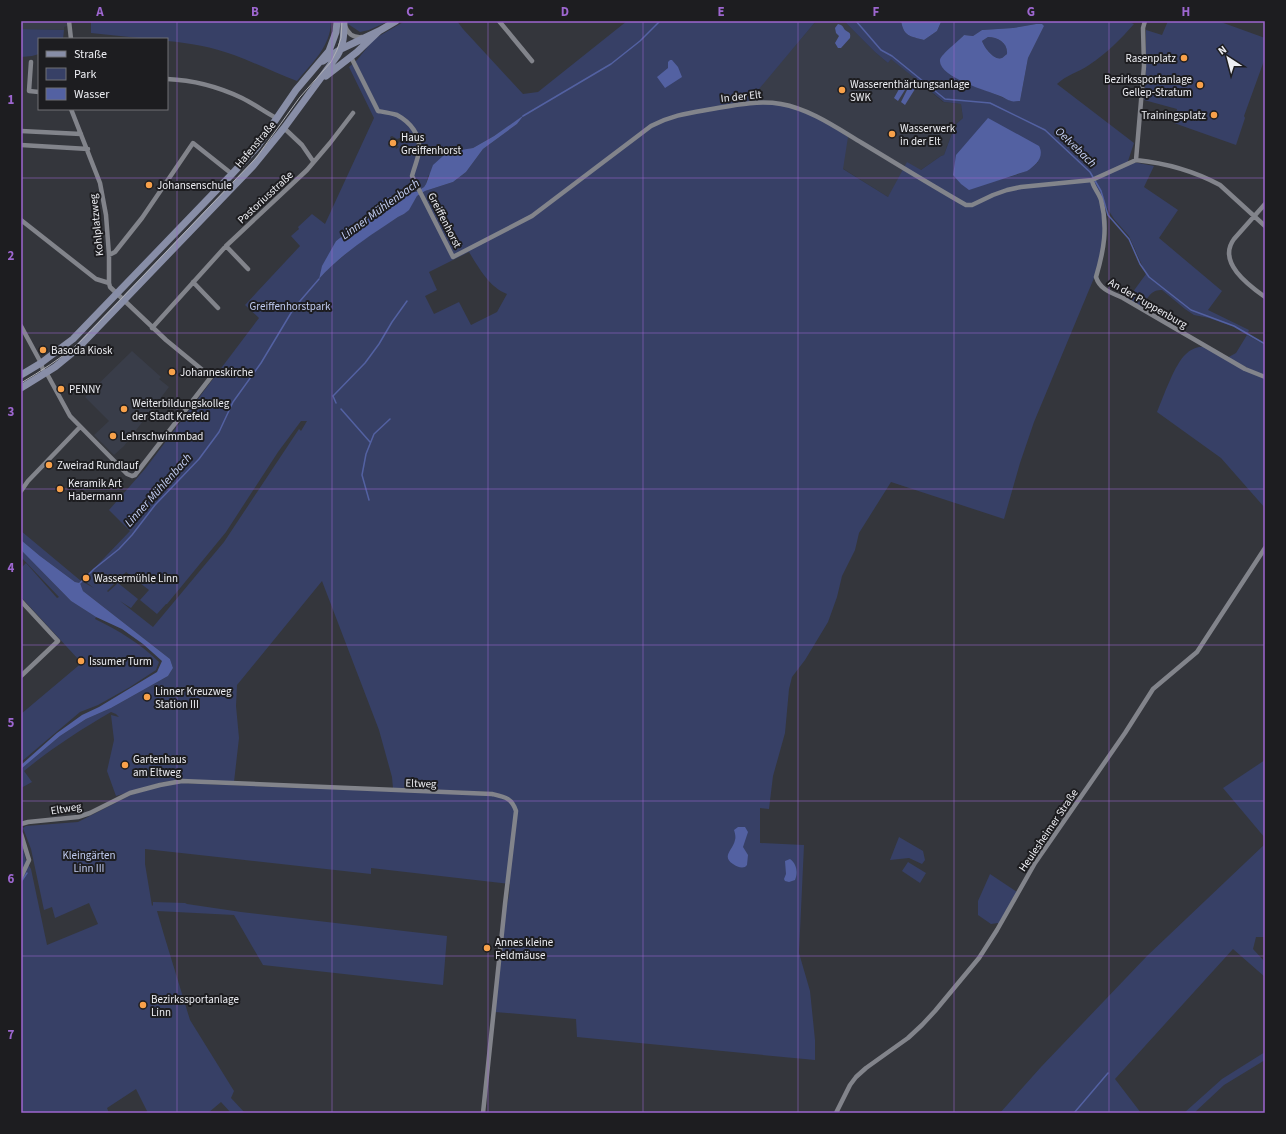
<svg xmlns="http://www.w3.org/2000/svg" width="1286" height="1134" font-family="'Source Sans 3',sans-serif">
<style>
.built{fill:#393d49}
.green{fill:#374066;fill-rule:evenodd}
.water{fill:#5361a2;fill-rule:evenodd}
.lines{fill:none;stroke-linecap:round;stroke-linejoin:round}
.stream{stroke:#5361a2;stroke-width:1.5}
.street{stroke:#82848b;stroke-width:4.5}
.secondary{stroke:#888ea7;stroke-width:7}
.tram{stroke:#afb0b5;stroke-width:1}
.grid{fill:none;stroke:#9d66cf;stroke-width:1;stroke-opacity:0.55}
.poi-dot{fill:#f8a14a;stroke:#1d1d20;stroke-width:1.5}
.labels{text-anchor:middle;stroke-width:4;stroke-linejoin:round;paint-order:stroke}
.poi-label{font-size:11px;fill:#edeef3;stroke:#1d1d20;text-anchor:start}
.street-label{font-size:11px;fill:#edeef3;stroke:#1d1d20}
.park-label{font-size:11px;fill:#c0cbf0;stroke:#1d1d20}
.water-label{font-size:12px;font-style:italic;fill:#c4cff4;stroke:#1d1d20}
.neatline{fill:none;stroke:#9d66cf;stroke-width:1.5}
.grid-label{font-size:13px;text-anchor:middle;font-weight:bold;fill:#9d66cf}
</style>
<rect width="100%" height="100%" fill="#34363c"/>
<path class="built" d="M21 21H67V26L64 27V30L21 29Z
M816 21H844L875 52 888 63 891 58 943 102 961 104 963 118 955 125 944 155 941 156 921 170 888 197 842 168 775 101H748Z
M132 351 161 377 159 379 169 387 124 446 114 455 94 435 109 421 85 397Z"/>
<path class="green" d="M91 21H331C331 46 312 63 297 81 276 73 255 63 234 55 212 47 190 43 167 41V39H149L91 33Z
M347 21H389L369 30 360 32 348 24Z
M405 21H457L463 29 523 94 538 92 627 21H816L749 101C797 99 810 112 848 137L843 169 888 197 907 162 921 170 941 156 944 155 955 125 963 118 961 104 944 102 891 59 888 63 875 52 844 21H901C904 37 910 36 924 40L937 31 941 22 944 21H1127L1134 24C1120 40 1107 53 1089 65 1079 72 1066 75 1057 84L1134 143 1128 161 1154 166 1144 187 1178 210 1159 238 1222 291 1208 310 1249 330 1247 335 1265 345V376L1227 358 1236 353 1247 335 1234 327 1209 318 1194 315 1185 309 1162 290C1150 289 1146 301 1141 309L1127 300 1146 274 1129 236 1114 219 1104 203 1107 224 1104 248 1094 278 1034 422 1020 463 1004 519 891 482 859 533 855 550 842 576 837 597 828 622 805 660 792 677 789 689 785 733 773 776 769 809 760 808V843L804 845 799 953 810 991 815 1040V1060L577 1037 576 1019 495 1012 505 913 509 895 510 884 371 868V874L145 849V864L152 906 153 905V902L185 903 187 904 241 912 447 936 443 985 263 965 234 915 157 911 164 935 190 1020 234 1091 231 1098 245 1113H231L221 1102 208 1113H148L136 1089 107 1108 109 1113H21V840L26 861 31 869 47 945 98 924 89 903 55 918 52 907 44 910 31 849 23 828 26 826 78 822 131 795 161 786 179 783 482 795 491 792 393 788 392 777 379 730 322 581 237 685 236 706 239 738 234 782 180 780 163 782 116 796 107 771 114 740 111 715 119 717 116 714 111 712C80 730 52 748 24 771L32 782 21 788V769L60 736 86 719 111 708 168 676 173 668 170 659 83 591 80 583 75 582 40 556 21 540V531L81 581 94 588 83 580 130 531 109 510 145 469 259 318 245 305 300 246 291 236 299 229 298 227 312 214 325 224 374 118 349 67 357 60 374 39ZM1036 24 1044 26 1028 58 1020 101H1011L976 86 943 55 958 42 964 35 973 36 982 30 1013 28ZM523 116 517 124 483 149 466 172 453 182 425 191 417 196 409 209 404 214 398 217 360 242 329 268 320 278 336 241 363 220 367 215 378 204 406 192H416L424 187 426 184 428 176 454 151 473 148 494 136ZM392 136 397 139 400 138 401 140 397 145 399 147 396 149 395 146 392 145 389 147 388 144 391 142V140L390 137ZM1038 162C1025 176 1002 178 984 184ZM469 252C479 268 489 287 507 294L497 312 471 325 459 302 434 314 425 296 437 290 429 272ZM301 421H307L301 431 299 429 224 542 153 627 120 601 131 608 138 599 118 583 108 592 107 591 126 572 149 590 140 600 157 614 166 604H167L226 532 278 452Z
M1168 21H1218L1265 38V58L1244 116 1245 118 1236 145 1174 123 1177 109 1144 100 1146 70V30L1162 35Z
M21 29 64 30 63 39H39V54L32 56 21 57Z
M988 37C998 37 1008 43 1007 54 1005 55 1004 57 1002 58 994 61 984 47 982 41Z
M1199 347H1205L1265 378V508L1221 458 1157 412C1163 398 1175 363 1186 354 1190 350 1194 348 1199 347Z
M21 550 71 601 96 617 95 619C119 631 140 643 159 662L156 670 130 687 98 705 80 712 21 762V714L84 661 81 657 78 659 21 597V568L26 563 57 598 59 597 21 557Z
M1265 760V838L1223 788Z
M899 837 923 851 925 860 922 864 909 858 890 860Z
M1265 844V937H1256L1253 949 1265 962V977L1233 949 1115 1079 1141 1113H1000L1041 1067 1147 956Z
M908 862 926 873 920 883 902 871Z
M990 874 1017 892 998 925V923L991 924 978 915V901Z
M1265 1052V1060L1224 1085 1194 1113H1184L1222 1079Z"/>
<path class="water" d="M901 21H944L941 22 937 31 924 40C910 36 904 37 901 21Z
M838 24 841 25C843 26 844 29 845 30 849 33 851 32 850 38L841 48H838L835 43 839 36 836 33 835 28Z
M1036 24H1042L1044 26 1028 58 1020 101C1017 101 1013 102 1011 101 1007 100 1003 97 1000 96 988 91 938 77 940 60 941 54 959 41 964 35L973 36 982 30 1013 28ZM988 37C998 37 1008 43 1007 54 1005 55 1004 57 1002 58 994 61 984 47 982 41Z
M670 60H672L678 67 682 77 665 88 657 77 668 68V62Z
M903 82 908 85 898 101 894 98Z
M909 86 915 89 905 105 901 102Z
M524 115 517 124 483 149 466 172 453 182 425 191 417 196 409 210 404 214 398 217C371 235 341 254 319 279L322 266 336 241 363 220 367 215 378 204 386 198 406 192H416L424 187 426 184 433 165 443 156 454 151 473 148 494 136Z
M988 118 1039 146C1045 157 1035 166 1027 171L969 190 961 184 953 175 956 155Z
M21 540 40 556 75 582 80 583 83 591 170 659 173 668 168 676 111 708 86 719 60 736 21 769V765L57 733 82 715 99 707 157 672 162 661 143 644 122 629 96 617 71 601 21 550Z
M738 827H745L748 832 743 847 748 855 747 865 745 867C741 868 737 867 733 864 721 856 733 850 735 840 736 837 735 833 734 830Z
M790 859C797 864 798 873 795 880L789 882 785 881 784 879 786 874 785 861Z"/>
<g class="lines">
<path class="stream" d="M856 21 881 50 892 56 945 99 990 103 1045 130 1090 172 1101 191 1108 215 1129 239 1140 264 1149 277 1191 310 1234 326 1265 344
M523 116 611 64 640 41 660 21
M336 403 333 396 365 363 379 344 392 322 407 301
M341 409 370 442
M369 500 362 475 366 454 374 434 390 419
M80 583 94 569 119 549 132 535 155 505 199 459 219 432 233 402 261 363 294 308 319 279
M21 882 27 873
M1074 1113 1108 1073"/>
<path class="street" d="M69 21 71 39
M499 21 532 61
M1145 21 1143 28 1144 66 1136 160C1165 163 1194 171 1220 185L1265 226
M345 26C348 34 354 38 362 37
M351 57 378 111C384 112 391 113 397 115 410 122 421 135 419 151 418 159 414 168 412 176L453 257 532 216 651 126C672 115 689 113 712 109 735 105 758 100 781 104 810 109 837 128 862 143 897 164 931 185 966 205H972L993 195 1007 190 1021 187 1092 180 1136 160
M31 62 29 91 39 92
M167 79C192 80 219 87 242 98 254 104 265 112 276 118
M284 128 302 145 313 161
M21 131 81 134
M21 145 88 149
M1092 180C1092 186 1099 193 1101 200 1108 227 1104 250 1096 277 1100 290 1112 293 1123 298L1245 369 1265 377
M1265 204 1234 239C1217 262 1248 285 1265 297
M21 220 96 279 109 283
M226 246 248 269
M109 255 115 252 142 218 193 143 232 174
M193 282 218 308
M21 326 41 363 43 370 46 372 70 416 127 474 132 476 135 475 211 377 166 340 110 287 109 283V255L106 215 100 183 71 109
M152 328 226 246 307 170 330 143 353 113
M21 491 28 481 80 427
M21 601 58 641 21 676
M21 824 28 822 78 817 90 813 130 793 160 785 182 781 492 794C505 797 512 798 516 811L505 904 483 1113
M21 834 29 860 21 877
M836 1113 850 1085 856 1077 866 1068 908 1038 922 1025 935 1011 979 958 997 930 1035 863 1125 733 1153 689 1197 652 1265 548"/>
<path class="secondary" d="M323 61 341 49 379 31 396 21
M326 76 357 52 379 31
M21 375 41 363 73 339 232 174 257 147 296 90 329 51 336 32 337 21
M21 388 55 367 77 349 253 166 284 128 337 56C344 45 344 34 344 21"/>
<path class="tram" d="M21 383C41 371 60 359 78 344L256 158 300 97 331 62 337 50 341 38 342 21"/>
</g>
<path class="grid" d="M177 21V1113M332 21V1113M488 21V1113M643 21V1113M798 21V1113M954 21V1113M1109 21V1113M21 178H1265M21 333H1265M21 489H1265M21 645H1265M21 801H1265M21 956H1265"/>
<g class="poi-dot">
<circle cx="1184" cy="58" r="4"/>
<circle cx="1200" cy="85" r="4"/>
<circle cx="842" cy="90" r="4"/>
<circle cx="1214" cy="115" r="4"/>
<circle cx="892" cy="134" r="4"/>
<circle cx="393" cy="143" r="4"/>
<circle cx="149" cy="185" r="4"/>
<circle cx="43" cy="350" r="4"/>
<circle cx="172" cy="372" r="4"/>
<circle cx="61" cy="389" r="4"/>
<circle cx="124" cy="409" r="4"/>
<circle cx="113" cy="436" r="4"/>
<circle cx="49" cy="465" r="4"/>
<circle cx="60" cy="489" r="4"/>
<circle cx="86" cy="578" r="4"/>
<circle cx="81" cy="661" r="4"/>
<circle cx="147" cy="697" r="4"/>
<circle cx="125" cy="765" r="4"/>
<circle cx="487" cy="948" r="4"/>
<circle cx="143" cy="1005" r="4"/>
</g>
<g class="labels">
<g class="poi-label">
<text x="1176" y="62" text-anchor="end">Rasenplatz</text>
<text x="1192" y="83" text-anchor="end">Bezirkssportanlage<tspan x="1192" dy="13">Gellep-Stratum</tspan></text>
<text x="850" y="88">Wasserenthärtungsanlage<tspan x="850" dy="13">SWK</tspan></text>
<text x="1206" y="119" text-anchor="end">Trainingsplatz</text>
<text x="900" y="132">Wasserwerk<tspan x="900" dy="13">in der Elt</tspan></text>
<text x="401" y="141">Haus<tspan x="401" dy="13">Greiffenhorst</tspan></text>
<text x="157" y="189">Johansenschule</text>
<text x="51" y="354">Basoda Kiosk</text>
<text x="180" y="376">Johanneskirche</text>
<text x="69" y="393">PENNY</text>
<text x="132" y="407">Weiterbildungskolleg<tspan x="132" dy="13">der Stadt Krefeld</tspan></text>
<text x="121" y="440">Lehrschwimmbad</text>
<text x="57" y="469">Zweirad Rundlauf</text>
<text x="68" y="487">Keramik Art<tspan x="68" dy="13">Habermann</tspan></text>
<text x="94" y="582">Wassermühle Linn</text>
<text x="89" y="665">Issumer Turm</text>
<text x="155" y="695">Linner Kreuzweg<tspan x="155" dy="13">Station III</tspan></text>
<text x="133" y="763">Gartenhaus<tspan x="133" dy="13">am Eltweg</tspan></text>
<text x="495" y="946">Annes kleine<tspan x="495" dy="13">Feldmäuse</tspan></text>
<text x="151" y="1003">Bezirkssportanlage<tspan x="151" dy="13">Linn</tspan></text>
</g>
<g class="street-label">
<text transform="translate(741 96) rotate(-6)" y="4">In der Elt</text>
<text transform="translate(255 144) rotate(-50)" y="4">Hafenstraße</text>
<text transform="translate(265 197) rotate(-43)" y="4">Pastoriusstraße</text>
<text transform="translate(445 220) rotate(63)" y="4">Greiffenhorst</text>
<text transform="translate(96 225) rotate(-96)" y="4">Kohlplatzweg</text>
<text transform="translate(1148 303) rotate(30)" y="4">An der Puppenburg</text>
<text transform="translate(421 783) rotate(2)" y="4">Eltweg</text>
<text transform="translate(66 808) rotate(-9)" y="4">Eltweg</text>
<text transform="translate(1048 830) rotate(-56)" y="4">Heulesheimer Straße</text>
</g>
<g class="park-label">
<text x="290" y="310">Greiffenhorstpark</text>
<text x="89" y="859">Kleingärten<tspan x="89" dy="13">Linn III</tspan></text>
</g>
<g class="water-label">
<text transform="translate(1076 147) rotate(44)" y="4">Oelvebach</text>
<text transform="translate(380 209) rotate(-36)" y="4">Linner Mühlenbach</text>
<text transform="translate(158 490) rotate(-48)" y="4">Linner Mühlenbach</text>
</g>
</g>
<rect width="1286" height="1134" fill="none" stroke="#1d1d20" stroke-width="44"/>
<rect x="38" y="38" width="130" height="72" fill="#1d1d20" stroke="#707174"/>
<rect x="46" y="51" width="20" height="6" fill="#888ea7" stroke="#707174"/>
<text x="74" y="58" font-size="12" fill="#edeef3">Straße</text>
<rect x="46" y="68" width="20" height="12" fill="#374066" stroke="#707174"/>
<text x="74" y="78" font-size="12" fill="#edeef3">Park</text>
<rect x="46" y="88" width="20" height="12" fill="#5361a2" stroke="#707174"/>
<text x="74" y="98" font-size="12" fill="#edeef3">Wasser</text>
<g transform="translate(1228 58) rotate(324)" stroke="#1d1d20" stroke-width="3" paint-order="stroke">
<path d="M0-3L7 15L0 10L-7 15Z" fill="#edeef3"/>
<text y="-6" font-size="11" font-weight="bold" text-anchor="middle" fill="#edeef3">N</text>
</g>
<rect x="22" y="22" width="1242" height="1090" class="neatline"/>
<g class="grid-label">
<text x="100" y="16">A</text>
<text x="255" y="16">B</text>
<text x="410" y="16">C</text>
<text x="565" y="16">D</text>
<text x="721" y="16">E</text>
<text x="876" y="16">F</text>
<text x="1031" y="16">G</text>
<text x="1186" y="16">H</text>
<text x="11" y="104">1</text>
<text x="11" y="260">2</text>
<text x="11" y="416">3</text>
<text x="11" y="572">4</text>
<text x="11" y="727">5</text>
<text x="11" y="883">6</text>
<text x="11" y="1039">7</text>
</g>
</svg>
